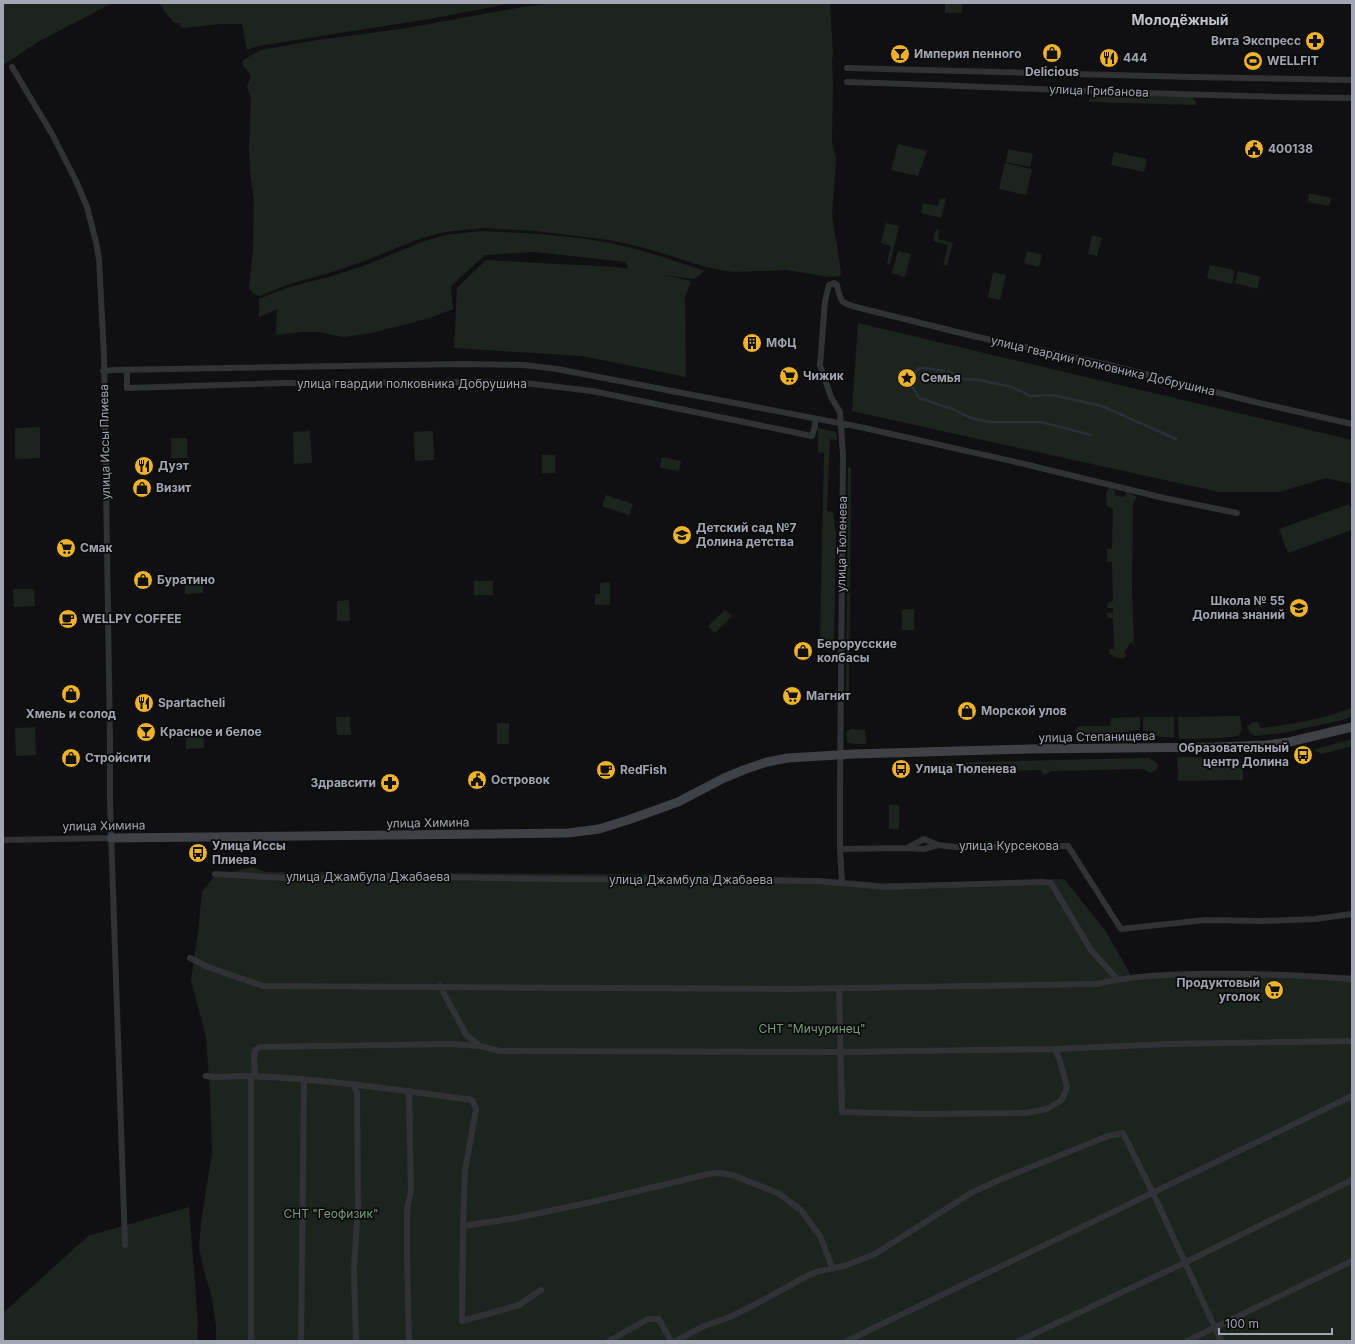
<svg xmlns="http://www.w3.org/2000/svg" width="1355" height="1344" font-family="Inter,sans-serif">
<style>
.green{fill:#1d241e}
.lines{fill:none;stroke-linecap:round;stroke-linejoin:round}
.stream{stroke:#293037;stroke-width:2.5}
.street{stroke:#313236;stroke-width:6}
.secondary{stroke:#3f4146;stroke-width:9}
.labels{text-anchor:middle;stroke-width:3.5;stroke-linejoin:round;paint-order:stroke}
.poi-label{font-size:12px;font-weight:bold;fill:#a2a6b2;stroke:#0b0b0c;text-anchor:start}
.street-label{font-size:12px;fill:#a2a6b2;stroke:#0b0b0c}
.park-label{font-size:12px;fill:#799d7c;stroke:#0b0b0c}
.quarter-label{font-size:14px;font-weight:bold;fill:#c2c5ce;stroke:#0b0b0c}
</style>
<rect width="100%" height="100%" fill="#101012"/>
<path class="green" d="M3 3H112L38 42 3 65Z
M159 3H513L429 19 258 46 247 50 242 24H221L182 28 179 23H174Z
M558 3H830L833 53 832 63 833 84 832 143 836 158 832 215 841 272 840 276 829 277 787 270 732 272 706 267 645 248 609 240 536 231 483 228 445 232 419 239 367 260 329 273 290 284 259 296 253 293 249 288 253 248 254 200 250 170 249 148 251 98 247 87 251 76 242 64 243 60 261 50 317 40 401 29 522 7Z
M945 3H962V13H945Z
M1097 94 1192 97 1196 102 1195 105 1088 102 1092 96Z
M898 144 927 151 918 176 891 170Z
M1008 149 1033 154 1030 167 1006 162Z
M1114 152 1147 159 1144 172 1111 165Z
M1005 163 1032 169 1026 195 999 189Z
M1309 193 1331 198 1329 206 1308 202Z
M940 198 946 199 941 218 921 213 923 203 938 206Z
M886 223 899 226 890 264 887 263 891 246 881 243Z
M936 229 939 230 938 239 953 243 947 266 943 265 948 245 933 241Z
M482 231C525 233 568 235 610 243 643 249 674 261 705 271L694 279 664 275 691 281 685 297 686 377 582 356 454 348 457 288 486 260 616 267 628 269 626 262 535 252 485 255 451 286 453 309 430 318 371 333 343 337 319 332H302L276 335 277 309 259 317V299L289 287 329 277 369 264 419 243 445 235Z
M1092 235 1102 238 1097 256 1088 254Z
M898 251 911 254 905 277 892 273Z
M1027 251 1042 255 1039 267 1024 263Z
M1210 265 1235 270 1232 284 1207 278Z
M1238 271 1260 277 1257 289 1235 283Z
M993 272 1006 275 1000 300 988 297Z
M858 323 1352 440V484L1326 478 1279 492H1219L852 411Z
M40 427V458L15 459V428Z
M818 428 836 432 837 440 830 439 827 511 833 512 836 534 834 641H820L824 453 818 452Z
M310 431 312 463 294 464 293 432Z
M433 431 434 460 415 461 414 432Z
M171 438H187V458H171Z
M542 455H555V473H542Z
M662 457 681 461 679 471 660 468Z
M850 467 851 468 849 695H846L848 468Z
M1111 488 1115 491 1114 495 1124 497 1127 492 1137 497 1133 503 1132 588 1134 645 1131 642 1124 653 1127 656C1122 660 1115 658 1110 654L1109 649H1114L1113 618H1108L1107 613H1113V608H1107L1108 602 1113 601 1112 562H1107V549H1112L1113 509 1107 506 1106 495 1108 489Z
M606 495 633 504 629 515 602 506Z
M1349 504 1352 511V530L1288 553 1279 529Z
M185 576H203V593L185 594Z
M474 581H493V595H474Z
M610 582V605H595V594H600V583Z
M13 589H34L35 606 14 607Z
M349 600 350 621H337V601Z
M914 609V630H902V610Z
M725 610 732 616 715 633 708 626Z
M1352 708V716L1343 720 1282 733 1255 736 1250 733 1247 727 1253 722H1258L1260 728C1291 725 1322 719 1352 708Z
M1240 716 1242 730 1238 736 1221 738 1179 739 1178 717Z
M336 717H350L351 735H337Z
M1140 717V730L1130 731V736L1093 740 1079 739 1075 735 1076 729 1079 726H1110L1111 718Z
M1143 717H1174V738L1153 736V731H1143Z
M497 723H509V744H497Z
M35 727 36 755 16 756 15 728Z
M851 729 865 730 866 744H854L847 742 846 732Z
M185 730H203L204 748 186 749Z
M1352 739V746L1322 754 1313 750Z
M1177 757 1239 758 1243 764V780L1178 781Z
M1143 758H1149L1156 762 1158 766 1156 770 1150 773 1144 769 1052 771 1046 774H1043L1040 770 944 772V768H919V765L974 762Z
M889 805H899V829H889Z
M253 867 266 872 728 875 835 879 883 883 971 882 1064 879 1105 930 1132 977 1352 975V1341H216V1327L212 1298 203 1267 199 1247 201 1222 212 1153 210 1092 206 1037 191 980 198 932 202 892 214 877 243 869Z
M189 1207 198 1323 197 1341H3V1313L88 1236Z"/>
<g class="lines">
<path class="stream" d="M944 371 926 368H919L914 375 911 384 919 398 955 410 968 417 989 422H1041L1091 435
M949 371 964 379 979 380 1012 387 1030 396 1052 395 1102 406 1176 439"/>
<path class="street" d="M12 67 52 134 76 181 87 207 96 242 99 259 104 356 110 741V802L125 1245
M847 68 1191 77 1352 80
M847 82C1015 87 1183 97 1352 98
M127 370V388L284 383 508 382 533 384 592 391 812 436 815 426V419
M103 371 114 370 463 364 524 365 557 369 860 427 1020 463 1164 498 1237 513
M3 840 111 838
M907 848 924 849 938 845
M840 849 907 848 924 839 938 845 956 847 1068 846 1121 929 1205 920 1262 921 1315 919 1352 914
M215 874 287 878H344L374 876 555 879 818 881 884 887 1043 882 1051 883 1091 950 1117 979
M842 883 840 849V790L843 455 840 412 831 397 820 365 825 301 829 285 834 283 837 285C841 304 841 303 860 308L973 336 1109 365 1255 402 1352 424
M190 958 208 967 263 986 789 989 1097 984C1129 976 1161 975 1194 974 1247 973 1299 975 1352 979
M440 986 467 1036 480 1046 500 1051 840 1052 1055 1049 1170 1044 1352 1041
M839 988 842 1112 921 1114 1026 1113 1047 1109 1062 1100 1067 1087 1060 1061 1055 1049
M206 1076 215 1077 251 1076
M255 1076 254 1057 255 1050 260 1047 449 1044 480 1046
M353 1084 357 1092 358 1205 354 1269 356 1341
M541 1290 519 1305 462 1321 463 1226 516 1218 601 1200 708 1174 720 1173 732 1175 778 1193 801 1210 820 1236 833 1269
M251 1341V1076C325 1079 398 1090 472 1100L476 1109 465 1171 463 1226
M301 1341 304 1079
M409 1341 407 1259V1210L411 1190 409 1091
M609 1341 648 1319H659L671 1341
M676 1341 704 1326 730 1317 754 1305 803 1278 816 1272 844 1266 875 1254 971 1193 999 1180 1108 1136 1123 1133 1153 1193 1221 1341
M847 1341 1352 1096
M1019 1341 1184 1263 1352 1180
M1187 1341 1352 1261"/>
<path class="secondary" d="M111 838 568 833 599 829 628 820 678 802 724 778 746 769 767 762 788 758 854 754 1030 749 1217 747 1266 745 1289 742 1352 727"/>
</g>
<defs>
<symbol id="pharmacy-disc" viewBox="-11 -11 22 22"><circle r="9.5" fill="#eeb22c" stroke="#0b0b0c"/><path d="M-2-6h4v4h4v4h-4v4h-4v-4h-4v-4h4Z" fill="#111"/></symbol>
<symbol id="shop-disc" viewBox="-11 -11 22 22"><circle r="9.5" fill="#eeb22c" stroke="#0b0b0c"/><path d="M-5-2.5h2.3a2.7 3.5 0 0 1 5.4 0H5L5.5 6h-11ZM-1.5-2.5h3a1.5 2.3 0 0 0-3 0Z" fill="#111"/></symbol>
<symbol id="bar-disc" viewBox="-11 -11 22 22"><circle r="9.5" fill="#eeb22c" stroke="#0b0b0c"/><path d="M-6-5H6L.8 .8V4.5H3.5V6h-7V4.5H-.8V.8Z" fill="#111"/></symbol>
<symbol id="restaurant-disc" viewBox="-11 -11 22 22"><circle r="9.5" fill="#eeb22c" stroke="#0b0b0c"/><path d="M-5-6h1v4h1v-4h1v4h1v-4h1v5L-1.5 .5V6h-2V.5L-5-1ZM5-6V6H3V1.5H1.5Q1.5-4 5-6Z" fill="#111"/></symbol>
<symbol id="stadium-disc" viewBox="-11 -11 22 22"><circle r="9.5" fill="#eeb22c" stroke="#0b0b0c"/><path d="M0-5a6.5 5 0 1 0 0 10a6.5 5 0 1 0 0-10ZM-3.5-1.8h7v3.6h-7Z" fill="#111"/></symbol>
<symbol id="civic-disc" viewBox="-11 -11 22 22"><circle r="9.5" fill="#eeb22c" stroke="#0b0b0c"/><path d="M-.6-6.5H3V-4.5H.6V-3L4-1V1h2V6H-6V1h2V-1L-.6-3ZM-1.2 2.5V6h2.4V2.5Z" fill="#111"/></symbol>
<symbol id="building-disc" viewBox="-11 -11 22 22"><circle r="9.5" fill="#eeb22c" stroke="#0b0b0c"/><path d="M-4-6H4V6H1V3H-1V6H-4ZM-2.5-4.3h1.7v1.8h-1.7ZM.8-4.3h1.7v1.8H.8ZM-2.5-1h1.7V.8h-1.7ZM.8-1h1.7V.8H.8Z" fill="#111"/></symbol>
<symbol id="supermarket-disc" viewBox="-11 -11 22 22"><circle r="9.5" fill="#eeb22c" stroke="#0b0b0c"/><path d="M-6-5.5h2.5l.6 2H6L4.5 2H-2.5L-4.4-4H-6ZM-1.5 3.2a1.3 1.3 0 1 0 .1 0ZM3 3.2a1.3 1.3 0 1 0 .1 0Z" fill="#111"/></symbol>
<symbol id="sight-disc" viewBox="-11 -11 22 22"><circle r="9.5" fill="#eeb22c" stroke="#0b0b0c"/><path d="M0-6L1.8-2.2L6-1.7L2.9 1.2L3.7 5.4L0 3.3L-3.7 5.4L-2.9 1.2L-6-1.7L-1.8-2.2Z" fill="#111"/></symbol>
<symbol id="school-disc" viewBox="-11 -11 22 22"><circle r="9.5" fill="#eeb22c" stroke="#0b0b0c"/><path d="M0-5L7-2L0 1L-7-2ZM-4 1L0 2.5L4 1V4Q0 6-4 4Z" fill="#111"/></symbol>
<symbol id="cafe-disc" viewBox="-11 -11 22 22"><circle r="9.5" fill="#eeb22c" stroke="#0b0b0c"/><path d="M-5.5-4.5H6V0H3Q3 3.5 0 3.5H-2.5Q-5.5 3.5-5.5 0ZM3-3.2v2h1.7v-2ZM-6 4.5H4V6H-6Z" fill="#111"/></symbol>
<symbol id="bus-disc" viewBox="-11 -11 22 22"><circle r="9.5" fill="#eeb22c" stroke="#0b0b0c"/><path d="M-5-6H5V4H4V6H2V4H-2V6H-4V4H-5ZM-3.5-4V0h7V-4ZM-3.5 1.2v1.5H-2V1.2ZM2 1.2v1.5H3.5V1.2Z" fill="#111"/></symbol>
</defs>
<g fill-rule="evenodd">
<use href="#pharmacy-disc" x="1304" y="30" width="22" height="22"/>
<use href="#shop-disc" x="1041" y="42" width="22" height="22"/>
<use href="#bar-disc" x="889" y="43" width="22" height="22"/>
<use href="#restaurant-disc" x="1098" y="47" width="22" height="22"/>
<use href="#stadium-disc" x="1242" y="50" width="22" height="22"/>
<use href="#civic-disc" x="1243" y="138" width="22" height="22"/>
<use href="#building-disc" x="741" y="332" width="22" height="22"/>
<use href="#supermarket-disc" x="778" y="365" width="22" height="22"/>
<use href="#sight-disc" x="896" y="367" width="22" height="22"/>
<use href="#restaurant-disc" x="133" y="455" width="22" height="22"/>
<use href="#shop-disc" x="131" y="477" width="22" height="22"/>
<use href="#school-disc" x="671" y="524" width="22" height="22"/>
<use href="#supermarket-disc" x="55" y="537" width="22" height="22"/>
<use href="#shop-disc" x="132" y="569" width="22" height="22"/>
<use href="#school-disc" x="1288" y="597" width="22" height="22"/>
<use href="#cafe-disc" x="57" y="608" width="22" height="22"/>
<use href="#shop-disc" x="792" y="640" width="22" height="22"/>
<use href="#shop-disc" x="60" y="683" width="22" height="22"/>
<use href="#supermarket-disc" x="781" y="685" width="22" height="22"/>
<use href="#restaurant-disc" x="133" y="692" width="22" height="22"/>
<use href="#shop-disc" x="956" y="700" width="22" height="22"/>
<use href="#bar-disc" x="135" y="721" width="22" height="22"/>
<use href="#bus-disc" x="1292" y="744" width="22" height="22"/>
<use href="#shop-disc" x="60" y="747" width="22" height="22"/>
<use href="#bus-disc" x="890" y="758" width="22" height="22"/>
<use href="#cafe-disc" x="595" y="759" width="22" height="22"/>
<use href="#civic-disc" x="466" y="769" width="22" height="22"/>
<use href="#pharmacy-disc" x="379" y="772" width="22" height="22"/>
<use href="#bus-disc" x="187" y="842" width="22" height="22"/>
<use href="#supermarket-disc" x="1263" y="979" width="22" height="22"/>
</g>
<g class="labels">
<g class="poi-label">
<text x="1301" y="45" text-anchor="end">Вита Экспресс</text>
<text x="914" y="58">Империя пенного</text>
<text x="1123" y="62">444</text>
<text x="1267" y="65">WELLFIT</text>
<text x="1052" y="76" text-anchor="middle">Delicious</text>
<text x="1268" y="153">400138</text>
<text x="766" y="347">МФЦ</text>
<text x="803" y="380">Чижик</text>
<text x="921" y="382">Семья</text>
<text x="158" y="470">Дуэт</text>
<text x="156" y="492">Визит</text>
<text x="696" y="532">Детский сад №7<tspan x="696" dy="14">Долина детства</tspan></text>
<text x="80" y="552">Смак</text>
<text x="157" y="584">Буратино</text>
<text x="1285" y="605" text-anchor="end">Школа № 55<tspan x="1285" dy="14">Долина знаний</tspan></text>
<text x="82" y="623">WELLPY COFFEE</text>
<text x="817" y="648">Берорусские<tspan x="817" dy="14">колбасы</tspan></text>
<text x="806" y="700">Магнит</text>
<text x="158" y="707">Spartacheli</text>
<text x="981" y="715">Морской улов</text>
<text x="71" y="718" text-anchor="middle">Хмель и солод</text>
<text x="160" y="736">Красное и белое</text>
<text x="1289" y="752" text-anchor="end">Образовательный<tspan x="1289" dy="14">центр Долина</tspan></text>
<text x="85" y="762">Стройсити</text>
<text x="915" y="773">Улица Тюленева</text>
<text x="620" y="774">RedFish</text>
<text x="491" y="784">Островок</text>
<text x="376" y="787" text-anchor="end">Здравсити</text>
<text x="212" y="850">Улица Иссы<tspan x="212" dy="14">Плиева</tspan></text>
<text x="1260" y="987" text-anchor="end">Продуктовый<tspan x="1260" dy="14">уголок</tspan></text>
</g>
<g class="street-label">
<text transform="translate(1099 91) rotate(2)" y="4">улица Грибанова</text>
<text transform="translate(1103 366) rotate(13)" y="4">улица гвардии полковника Добрушина</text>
<text x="412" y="388">улица гвардии полковника Добрушина</text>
<text transform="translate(105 442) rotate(-91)" y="4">улица Иссы Плиева</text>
<text transform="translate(842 544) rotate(-89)" y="4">улица Тюленева</text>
<text transform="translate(1097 737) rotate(-1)" y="4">улица Степанищева</text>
<text transform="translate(428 823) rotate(-1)" y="4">улица Химина</text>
<text transform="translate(104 826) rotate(-1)" y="4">улица Химина</text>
<text x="1009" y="850">улица Курсекова</text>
<text x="368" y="881">улица Джамбула Джабаева</text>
<text x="691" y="884">улица Джамбула Джабаева</text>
</g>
<g class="park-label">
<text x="812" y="1033">СНТ "Мичуринец"</text>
<text x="331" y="1218">СНТ "Геофизик"</text>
</g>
<g class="quarter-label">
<text x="1180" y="25">Молодёжный</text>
</g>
</g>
<rect width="1355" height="1344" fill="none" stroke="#a2a6b2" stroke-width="8"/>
<path d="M1219 1328v6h113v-6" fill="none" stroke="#a2a6b2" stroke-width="2"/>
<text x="1225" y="1328" font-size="12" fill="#a2a6b2" stroke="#0b0b0c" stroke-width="3" paint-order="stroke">100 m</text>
</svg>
